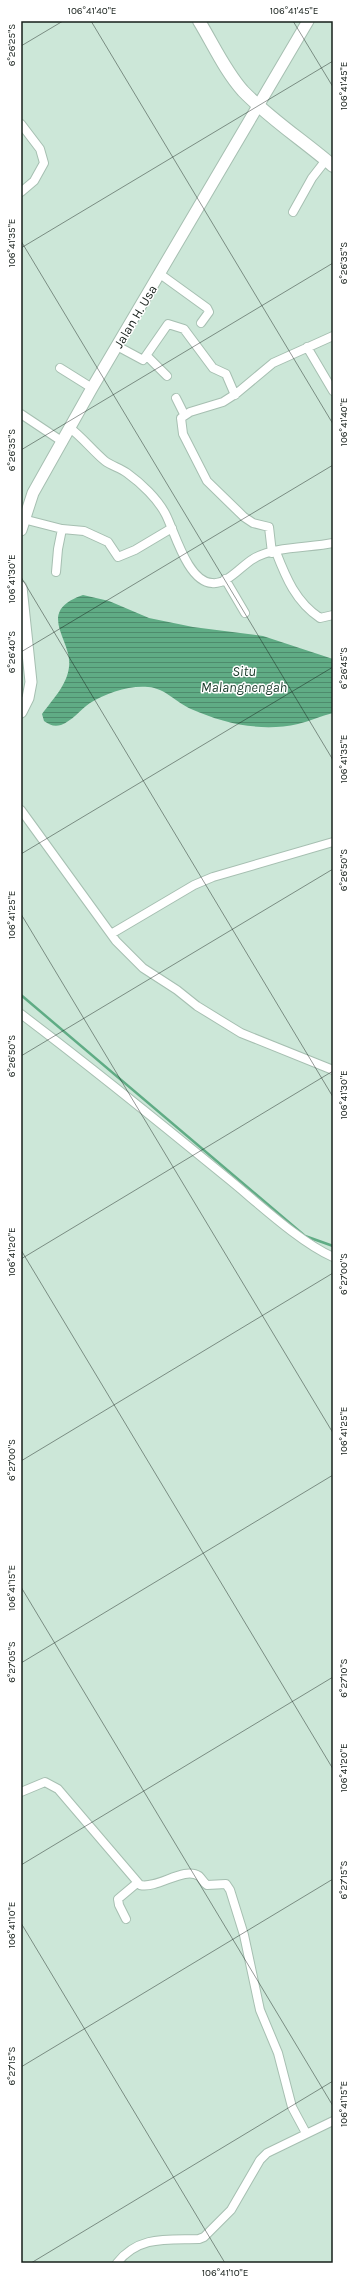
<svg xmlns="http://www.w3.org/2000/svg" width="354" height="2284" font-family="Karla,sans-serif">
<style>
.water{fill:url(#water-rules)}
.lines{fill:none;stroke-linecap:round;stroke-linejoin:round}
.stream{stroke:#60ac85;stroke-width:2.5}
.street-casing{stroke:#a6bfb1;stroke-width:10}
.secondary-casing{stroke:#a6bfb1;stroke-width:13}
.primary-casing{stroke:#a6bfb1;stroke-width:14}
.street{stroke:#fff;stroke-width:8}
.secondary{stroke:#fff;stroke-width:11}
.primary{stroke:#fff;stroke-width:12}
.ticks{fill:none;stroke:#161f1a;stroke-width:1;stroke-opacity:0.45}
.labels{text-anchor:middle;stroke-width:3;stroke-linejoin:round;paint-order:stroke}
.street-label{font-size:13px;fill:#161f1a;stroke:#fff}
.water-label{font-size:14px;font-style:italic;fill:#183a29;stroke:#fff}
.neatline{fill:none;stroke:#161f1a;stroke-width:1.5}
.ticks-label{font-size:10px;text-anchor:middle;fill:#161f1a}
</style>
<defs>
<pattern id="water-rules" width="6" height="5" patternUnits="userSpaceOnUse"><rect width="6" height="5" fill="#60ac85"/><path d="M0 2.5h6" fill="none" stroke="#4e8b6c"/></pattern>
</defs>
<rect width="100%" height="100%" fill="#cce7d8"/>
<path class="water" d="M83 595 109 601 149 618 193 627 263 636 333 659V713C321 716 310 721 298 724 262 732 225 724 191 709 177 703 165 688 148 687 130 685 106 693 90 703 80 710 72 721 61 725 54 727 50 725 44 721L42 714C53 699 67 685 69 667 73 640 34 612 83 595Z"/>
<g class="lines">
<path class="stream" d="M21 995 305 1236 333 1246"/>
<defs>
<path id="street" d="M21 124 40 149 44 163 34 181 21 192
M293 212 312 178 326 160
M160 274 207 308 209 312 201 323
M117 346 143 360 168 324 184 329 213 368 226 374 235 395
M307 347 333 391
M147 356 167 376
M60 368 92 388
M176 398 184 414
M21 414 63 442
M70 428C83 438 93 451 105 461 112 466 120 468 127 473 141 483 158 499 166 515 175 533 188 582 212 583 227 585 241 566 253 559 274 546 309 548 333 543
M23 519 62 529 58 549 56 572
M62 529 84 531 108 542 118 557 135 550 172 528
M276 552C286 578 296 602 320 618L333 615
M272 553 269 527 253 523 244 517 207 481 183 434 181 418 190 412 223 402 237 393 273 363 333 336
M225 579 245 613
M21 810 116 941 143 968 177 990 197 1006 241 1033 333 1070
M111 934 194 885 213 877 333 842
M21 1014C91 1067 159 1122 226 1177 256 1201 299 1242 333 1257
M21 1792 45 1782 58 1789 140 1885C158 1889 184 1866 199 1876 202 1879 204 1883 207 1885L226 1884 230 1890 244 1935 260 2010 278 2053 292 2107 306 2133
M126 1919 119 1905 118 1899 137 1883
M117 2263C139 2235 168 2240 199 2239L204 2237 231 2210 260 2160 267 2153 333 2121"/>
<path id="secondary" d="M21 530 33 493 92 388 308 21
M21 587 31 682 28 698 21 712"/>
<path id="primary" d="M199 21C213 44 225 71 243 91 270 119 304 141 333 166"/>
</defs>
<use href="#street" class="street-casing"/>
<use href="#secondary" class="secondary-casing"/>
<use href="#primary" class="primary-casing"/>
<use href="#street" class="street"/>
<use href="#secondary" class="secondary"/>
<use href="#primary" class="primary"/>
</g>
<path class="ticks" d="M91 21 333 424M293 21 333 87M21 46 63 21M21 241 333 760M21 248 333 61M21 450 333 263M21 577 333 1097M21 652 333 465M21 854 333 667M21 914 333 1433M21 1056 333 869M21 1250 333 1769M21 1259 333 1071M21 1461 333 1273M21 1587 333 2106M21 1663 333 1475M21 1865 333 1677M21 1923 225 2263M21 2067 333 1879M21 2259 23 2263M31 2263 333 2081"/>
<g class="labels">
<g class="street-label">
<text transform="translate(135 316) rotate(-59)" y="5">Jalan H. Usa</text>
</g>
<g class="water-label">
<text x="244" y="676">Situ<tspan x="244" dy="16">Malangnengah</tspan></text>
</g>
</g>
<rect width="354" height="2284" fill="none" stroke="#ffffff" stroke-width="44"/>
<rect x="22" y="22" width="310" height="2240" class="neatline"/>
<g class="ticks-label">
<text x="92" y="14">106°41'40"E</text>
<text x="294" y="14">106°41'45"E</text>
<text transform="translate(11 45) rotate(-90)" y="4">6°26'25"S</text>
<text transform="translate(343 86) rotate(-90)" y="4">106°41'45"E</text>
<text transform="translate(11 243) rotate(-90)" y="4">106°41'35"E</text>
<text transform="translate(343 263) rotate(-90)" y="4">6°26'35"S</text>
<text transform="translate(343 422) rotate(-90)" y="4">106°41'40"E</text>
<text transform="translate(11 450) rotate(-90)" y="4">6°26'35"S</text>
<text transform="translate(11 579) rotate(-90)" y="4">106°41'30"E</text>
<text transform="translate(11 652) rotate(-90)" y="4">6°26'40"S</text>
<text transform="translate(343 668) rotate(-90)" y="4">6°26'45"S</text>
<text transform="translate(343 759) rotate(-90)" y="4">106°41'35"E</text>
<text transform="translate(343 870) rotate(-90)" y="4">6°26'50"S</text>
<text transform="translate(11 915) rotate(-90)" y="4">106°41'25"E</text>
<text transform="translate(11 1056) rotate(-90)" y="4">6°26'50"S</text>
<text transform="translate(343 1095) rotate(-90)" y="4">106°41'30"E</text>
<text transform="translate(11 1252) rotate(-90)" y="4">106°41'20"E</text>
<text transform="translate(343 1274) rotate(-90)" y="4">6°27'00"S</text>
<text transform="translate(343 1431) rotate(-90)" y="4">106°41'25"E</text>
<text transform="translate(11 1460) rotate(-90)" y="4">6°27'00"S</text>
<text transform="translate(11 1588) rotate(-90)" y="4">106°41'15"E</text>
<text transform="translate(11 1662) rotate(-90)" y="4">6°27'05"S</text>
<text transform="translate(343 1678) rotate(-90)" y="4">6°27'10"S</text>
<text transform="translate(343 1768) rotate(-90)" y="4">106°41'20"E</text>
<text transform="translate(343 1880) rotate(-90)" y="4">6°27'15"S</text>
<text transform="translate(11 1925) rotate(-90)" y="4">106°41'10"E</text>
<text transform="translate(11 2066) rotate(-90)" y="4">6°27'15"S</text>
<text transform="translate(343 2104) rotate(-90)" y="4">106°41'15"E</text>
<text x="225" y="2276">106°41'10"E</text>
</g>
</svg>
